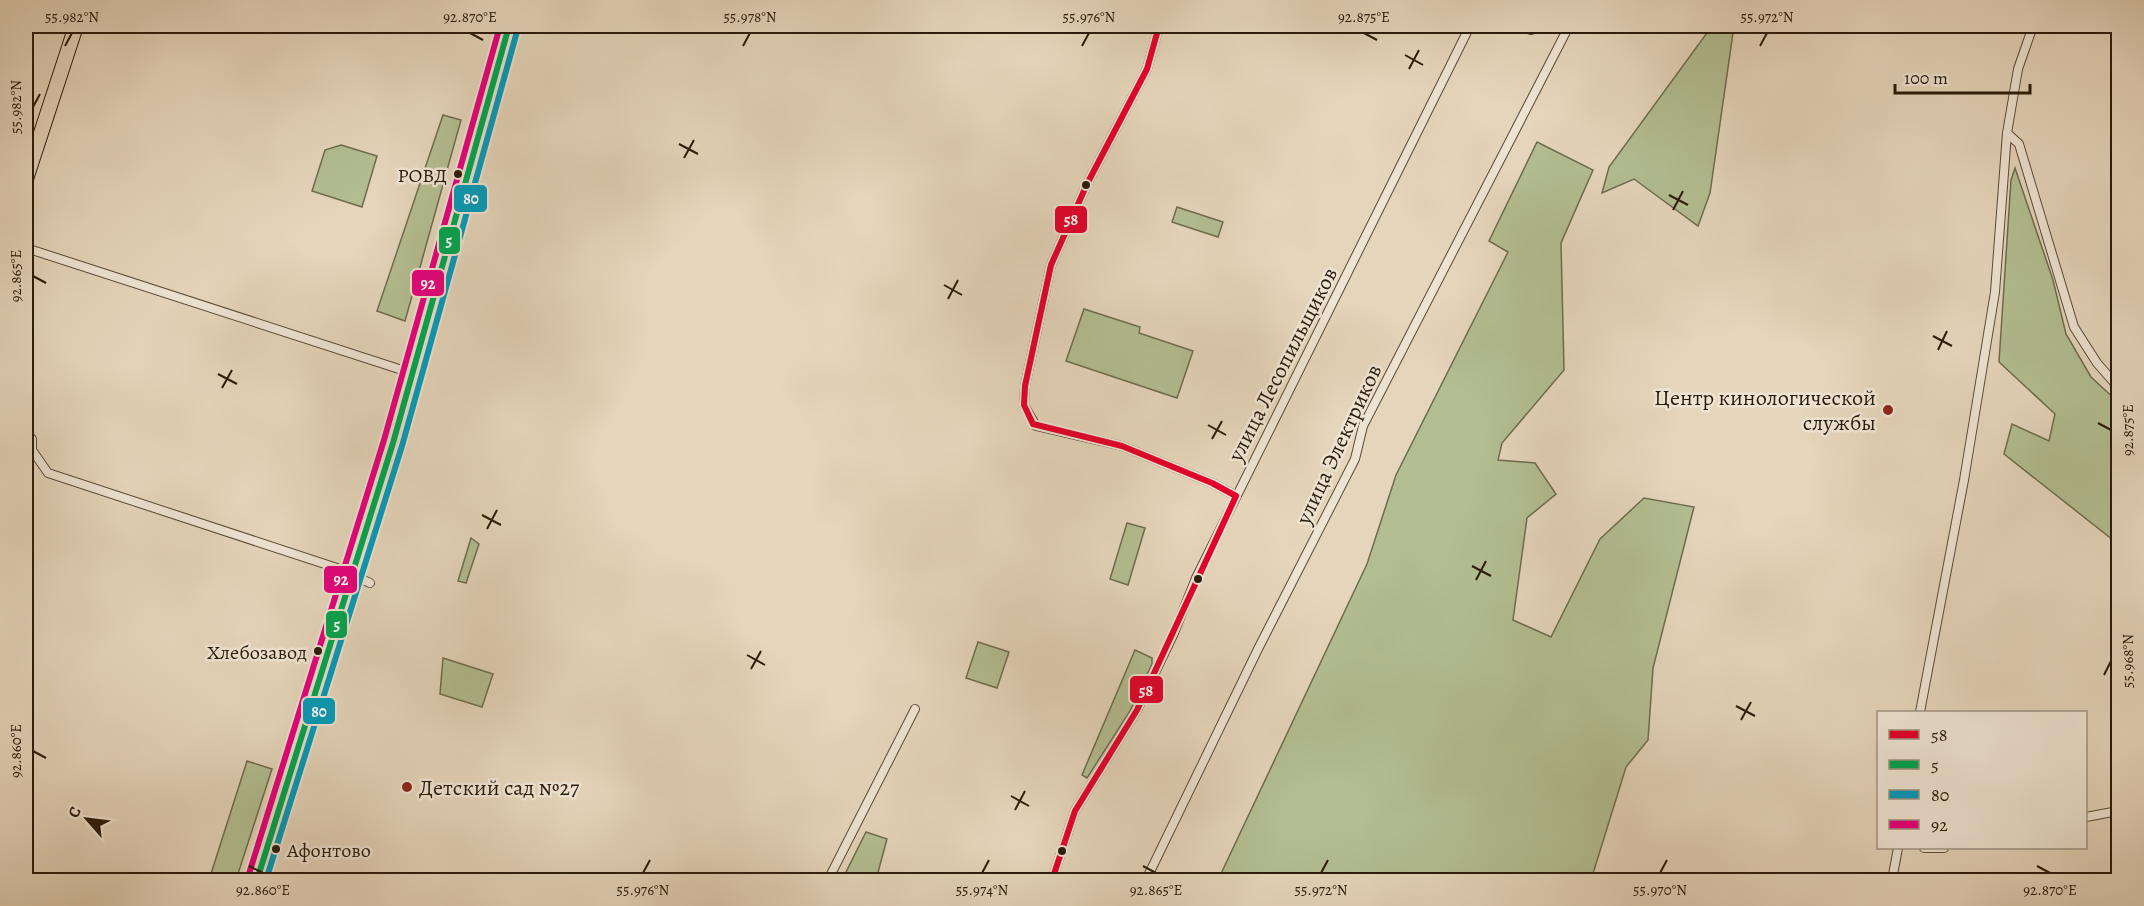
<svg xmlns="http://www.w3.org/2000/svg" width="2144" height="906" font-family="Alegreya,serif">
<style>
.green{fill:#b2be92;stroke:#6e6c4e;stroke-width:1.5}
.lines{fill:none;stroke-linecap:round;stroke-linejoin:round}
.minor-casing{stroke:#594a36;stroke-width:10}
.secondary-casing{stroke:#2a1b09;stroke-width:13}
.trunk-casing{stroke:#2a1b09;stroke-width:16}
.minor{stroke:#eee4d3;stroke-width:8}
.secondary{stroke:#eee4d3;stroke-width:10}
.trunk{stroke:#e5d5bb;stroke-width:14}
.bus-1-casing{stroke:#eee4d3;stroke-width:10}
.bus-2-casing{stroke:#eee4d3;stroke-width:10}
.bus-3-casing{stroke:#eee4d3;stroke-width:10}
.bus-4-casing{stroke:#eee4d3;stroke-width:10}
.bus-1{stroke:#e4002b;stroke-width:6}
.bus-2{stroke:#00a651;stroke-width:6}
.bus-3{stroke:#049bba;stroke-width:6}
.bus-4{stroke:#e5007d;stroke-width:6}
.ticks{fill:none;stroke:#2a1b09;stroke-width:2}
.bus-dot{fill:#2a1b09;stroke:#eee4d3;stroke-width:2}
.poi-dot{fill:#8f2418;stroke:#eee4d3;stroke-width:2}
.labels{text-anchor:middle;stroke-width:5;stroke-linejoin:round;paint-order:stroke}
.bus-label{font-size:20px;fill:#2a1b09;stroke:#eee4d3;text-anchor:end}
.street-label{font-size:22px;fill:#2a1b09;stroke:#eee4d3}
.poi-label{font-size:22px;fill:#2a1b09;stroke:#eee4d3;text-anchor:end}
.line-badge{stroke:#eee4d3;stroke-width:2}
.badge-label{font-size:16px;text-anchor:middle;font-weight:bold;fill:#fff}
.neatline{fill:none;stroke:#2a1b09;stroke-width:2}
.ticks-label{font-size:15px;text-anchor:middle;fill:#2a1b09}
</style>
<rect width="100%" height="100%" fill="#e5d5bb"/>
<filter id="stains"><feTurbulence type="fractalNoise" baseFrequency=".00333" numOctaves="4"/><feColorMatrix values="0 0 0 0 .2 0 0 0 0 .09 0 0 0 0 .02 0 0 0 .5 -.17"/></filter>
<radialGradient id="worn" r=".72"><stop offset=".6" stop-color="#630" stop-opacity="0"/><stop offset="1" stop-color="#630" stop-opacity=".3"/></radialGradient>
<path class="green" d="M1712 26H1734L1710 193 1698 226 1634 179 1602 193 1609 167Z
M443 115 461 120 405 321 377 311Z
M1537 142 1593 170 1561 243 1564 370 1502 443 1498 460 1535 463 1556 494 1527 518 1513 620 1551 637 1600 539 1644 498 1694 507 1653 668 1648 740 1626 767 1591 880H1218L1367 564 1396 475 1508 252 1489 241Z
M341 145 377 156 362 207 312 191 325 150Z
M2015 168 2053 280 2066 334 2091 377 2118 402V544L2004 454 2012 424 2049 441 2055 414 1999 362 2011 180Z
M1177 207 1223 222 1218 237 1172 222Z
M1084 309 1140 327 1139 333 1193 351 1177 398 1066 361Z
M1127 523 1145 528 1128 585 1110 579Z
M471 538 479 544 466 583 458 581Z
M978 642 1009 652 997 688 966 678Z
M1135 650 1152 658V664L1130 711 1087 778 1082 775Z
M443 658 493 674 482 707 440 694Z
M247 761 272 769 236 880H209Z
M866 832 887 839 876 880H842Z"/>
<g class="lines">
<defs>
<path id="minor" d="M1159 26 1147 69 1087 184 1051 265 1025 386 1024 405 1036 426 1122 446 1212 483 1236 496
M1519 26 1531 30 1537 26
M2007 133 2019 144 2074 327 2097 363 2118 387
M26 248 399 369H414
M26 432 32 439V450L48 473 337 568 370 583
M1920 712 1964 480 1995 292 2007 133 2018 69 2033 26
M2086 817 2118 811
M1924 848H1944
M828 880 915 709
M1052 880 1075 811 1137 710 1174 633 1196 578 1470 26
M1146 880 1258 649 1355 459 1363 426 1569 26
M1892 880 1898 848"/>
<path id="secondary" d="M257 880 393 443 509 26"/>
<path id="trunk" d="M26 179 76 26"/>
</defs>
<use href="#minor" class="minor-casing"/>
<use href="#secondary" class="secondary-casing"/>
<use href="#trunk" class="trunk-casing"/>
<use href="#minor" class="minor"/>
<use href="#secondary" class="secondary"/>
<use href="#trunk" class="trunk"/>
<defs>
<path id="bus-1" d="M1033 424 1024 405 1025 386 1051 265 1087 184 1147 69 1159 26
M1033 424 1122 446 1212 483 1236 496
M1052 880 1075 811 1137 710 1236 496"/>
<path id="bus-2" d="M257 880 393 443 509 26"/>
<path id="bus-3" d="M266 880 402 446 518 28"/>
<path id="bus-4" d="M248 877 384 440 500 26"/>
</defs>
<use href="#bus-1" class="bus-1-casing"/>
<use href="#bus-2" class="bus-2-casing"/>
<use href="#bus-3" class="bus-3-casing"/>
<use href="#bus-4" class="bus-4-casing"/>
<use href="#bus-1" class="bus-1"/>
<use href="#bus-2" class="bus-2"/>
<use href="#bus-3" class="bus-3"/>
<use href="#bus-4" class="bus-4"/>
</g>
<path class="ticks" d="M470 33 483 40M1364 33 1377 40M65 46 72 33M743 46 750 33M1082 46 1089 33M1760 46 1767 33M1405 55 1423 65M1409 69 1419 50M33 107 40 94M679 144 698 154M684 158 694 140M1669 195 1688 205M1673 210 1683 191M33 276 46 283M944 285 962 295M948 299 958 280M1933 336 1952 346M1938 350 1947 331M218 374 237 384M222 388 232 370M2098 423 2111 430M1208 425 1226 435M1212 439 1222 421M482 515 501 525M487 529 497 510M1472 566 1491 576M1476 580 1486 561M747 655 765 665M751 669 761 651M2104 675 2111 661M1736 706 1755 716M1741 720 1751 702M33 751 46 758M1011 796 1029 806M1015 810 1025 791M249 866 263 873M1143 866 1156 873M2037 866 2050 873M643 873 650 860M982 873 989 860M1321 873 1328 860M1660 873 1667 860"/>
<g class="bus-dot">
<circle cx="458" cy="174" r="5"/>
<circle cx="1086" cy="185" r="5"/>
<circle cx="1198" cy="579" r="5"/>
<circle cx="318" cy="651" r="5"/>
<circle cx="276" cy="849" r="5"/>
<circle cx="1062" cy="851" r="5"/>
</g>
<g class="poi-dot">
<circle cx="1888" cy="410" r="6"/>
<circle cx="407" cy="787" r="6"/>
</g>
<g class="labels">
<g class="bus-label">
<text x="447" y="182">РОВД</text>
<text x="307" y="659">Хлебозавод</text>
<text x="287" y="857" text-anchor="start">Афонтово</text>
</g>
<g class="street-label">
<text transform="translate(1282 364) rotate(-63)" y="8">улица Лесопильщиков</text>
<text transform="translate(1338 444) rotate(-65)" y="8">улица Электриков</text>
</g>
<g class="poi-label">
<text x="1876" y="405">Центр кинологической<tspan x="1876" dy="25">службы</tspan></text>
<text x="419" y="795" text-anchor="start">Детский сад №27</text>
</g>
</g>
<g class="line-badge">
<rect x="453" y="184" width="35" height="29" rx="6" fill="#049bba"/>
<rect x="1054" y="205" width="34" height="29" rx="6" fill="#e4002b"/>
<rect x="438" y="226" width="23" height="29" rx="6" fill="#00a651"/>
<rect x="411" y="269" width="34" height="28" rx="6" fill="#e5007d"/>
<rect x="323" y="565" width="35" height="29" rx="6" fill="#e5007d"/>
<rect x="325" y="610" width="23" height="29" rx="6" fill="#00a651"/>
<rect x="1129" y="675" width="35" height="29" rx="6" fill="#e4002b"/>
<rect x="302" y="697" width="34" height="28" rx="6" fill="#049bba"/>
</g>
<g class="badge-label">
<text x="471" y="204">80</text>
<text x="1071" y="225">58</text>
<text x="449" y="246">5</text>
<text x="428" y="289">92</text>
<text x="341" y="585">92</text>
<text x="337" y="630">5</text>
<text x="1146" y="696">58</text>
<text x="319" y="717">80</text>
</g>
<rect width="2144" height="906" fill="none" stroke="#e5d5bb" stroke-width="66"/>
<rect x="1877" y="711" width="210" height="138" fill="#eee4d3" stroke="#a09482" stroke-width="1.5"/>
<rect x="1889" y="730" width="30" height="9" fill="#e4002b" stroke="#a09482" stroke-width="1.5"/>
<text x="1931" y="741" font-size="18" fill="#2a1b09">58</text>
<rect x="1889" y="760" width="30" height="9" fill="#00a651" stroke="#a09482" stroke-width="1.5"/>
<text x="1931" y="771" font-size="18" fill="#2a1b09">5</text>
<rect x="1889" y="790" width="30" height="9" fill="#049bba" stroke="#a09482" stroke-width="1.5"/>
<text x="1931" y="801" font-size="18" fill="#2a1b09">80</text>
<rect x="1889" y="820" width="30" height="9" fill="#e5007d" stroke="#a09482" stroke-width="1.5"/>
<text x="1931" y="831" font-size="18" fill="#2a1b09">92</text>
<g transform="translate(87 819) rotate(298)" stroke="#eee4d3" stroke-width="4.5" paint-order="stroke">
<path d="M0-4.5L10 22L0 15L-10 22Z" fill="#2a1b09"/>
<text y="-9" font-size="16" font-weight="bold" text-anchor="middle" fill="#2a1b09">С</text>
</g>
<path d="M1895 84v9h135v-9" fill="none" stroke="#2a1b09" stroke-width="3"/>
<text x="1904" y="84" font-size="18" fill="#2a1b09" stroke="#eee4d3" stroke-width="4.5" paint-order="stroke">100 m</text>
<rect x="33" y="33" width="2078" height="840" class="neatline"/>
<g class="ticks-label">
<text x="72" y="22">55.982°N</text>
<text x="470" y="22">92.870°E</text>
<text x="750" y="22">55.978°N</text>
<text x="1089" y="22">55.976°N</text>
<text x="1364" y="22">92.875°E</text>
<text x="1767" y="22">55.972°N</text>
<text transform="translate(16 107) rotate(-90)" y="5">55.982°N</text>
<text transform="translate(16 276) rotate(-90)" y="5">92.865°E</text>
<text transform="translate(2128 430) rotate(-90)" y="5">92.875°E</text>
<text transform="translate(2128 661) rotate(-90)" y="5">55.968°N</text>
<text transform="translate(16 751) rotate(-90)" y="5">92.860°E</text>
<text x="263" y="895">92.860°E</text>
<text x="643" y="895">55.976°N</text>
<text x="982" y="895">55.974°N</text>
<text x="1156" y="895">92.865°E</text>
<text x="1321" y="895">55.972°N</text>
<text x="1660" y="895">55.970°N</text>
<text x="2050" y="895">92.870°E</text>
</g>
<rect width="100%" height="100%" filter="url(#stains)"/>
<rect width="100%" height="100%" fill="url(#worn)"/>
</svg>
